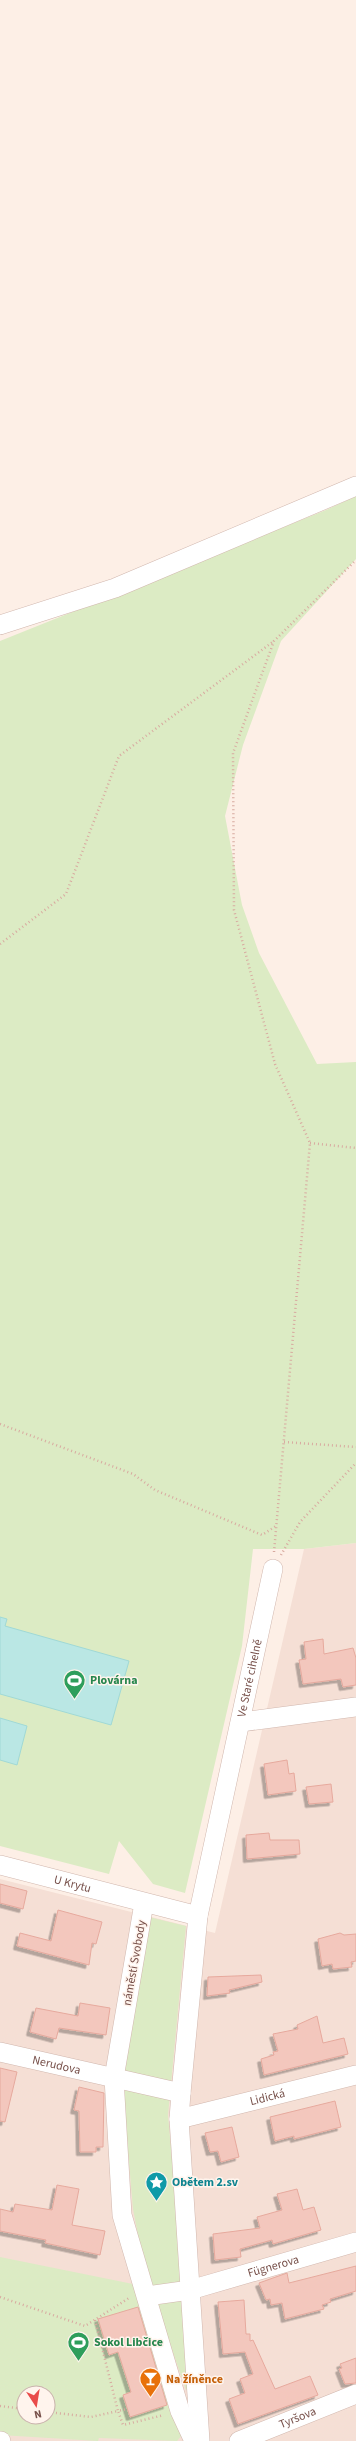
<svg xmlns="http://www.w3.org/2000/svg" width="356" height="2441" font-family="'Source Sans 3',sans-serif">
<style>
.residential{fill:#f5dfd5;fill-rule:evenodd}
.green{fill:#dcebc4;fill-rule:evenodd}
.water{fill:#bae7e4;stroke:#a0d9d6}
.building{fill:#f3c7bd;stroke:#e6a99d;filter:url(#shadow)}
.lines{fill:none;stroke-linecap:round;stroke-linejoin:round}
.minor-casing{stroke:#d1b7ae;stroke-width:20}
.path{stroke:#d8aaa0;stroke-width:2.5;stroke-dasharray:1 3;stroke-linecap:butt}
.minor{stroke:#fff;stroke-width:19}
.labels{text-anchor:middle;stroke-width:3;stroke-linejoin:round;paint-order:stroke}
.street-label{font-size:12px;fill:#77504a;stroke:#fff4ed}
.leisure-label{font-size:12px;font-weight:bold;fill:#27864d;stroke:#fff4ed;text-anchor:start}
.culture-label{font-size:12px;font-weight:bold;fill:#0d838f;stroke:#fff4ed;text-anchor:start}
.food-label{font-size:12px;font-weight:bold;fill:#c56008;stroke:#fff4ed;text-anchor:start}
</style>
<defs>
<filter id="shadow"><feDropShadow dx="-3.5" dy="3.5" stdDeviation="0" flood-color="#0004"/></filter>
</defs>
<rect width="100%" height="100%" fill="#fdefe6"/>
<path class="residential" d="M356 1543V2441H0V1879L215 1933 304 1549ZM24 2393H48V2417H24Z"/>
<path class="green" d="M356 496V559L281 641 243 745 225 816 242 905 259 953 317 1064 356 1062V1543L304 1549H253L242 1646 185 1893 153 1884 119 1841 109 1874 0 1846V641L326 510Z
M149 1917 186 1926 168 2115 183 2281 188 2389 186 2390 145 2272 133 2209 123 2094 124 2072Z
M0 2257 133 2284 182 2435 177 2441 99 2438 98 2441 0 2435ZM24 2393H48V2417H24Z"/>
<path class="water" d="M0 1617 7 1619 5 1626 129 1661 111 1725 0 1694Z
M0 1718 27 1726 17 1765 0 1760Z"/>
<path class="building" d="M323 1639 324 1654 353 1648 356 1658V1685L343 1687 341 1679 303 1684 299 1660 306 1659 304 1642Z
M287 1760 289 1774 294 1773 296 1791 268 1795 264 1764Z
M331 1784 333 1802 309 1804 306 1787Z
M269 1833 270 1840H299L300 1854 247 1859 246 1835Z
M0 1884 27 1891 23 1909 0 1903Z
M58 1910 102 1922 96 1944 92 1943 89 1965 17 1946 20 1933 51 1941Z
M340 1933 344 1935 356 1934V1961L351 1962 352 1967 333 1969 332 1964 322 1966 318 1939Z
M261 1975 262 1982 229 1990 230 1993 207 1996 208 1977Z
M80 2003 110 2008 106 2035 59 2028 56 2039 30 2032 36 2008 78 2016Z
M317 2016 323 2043 344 2038 348 2054 264 2075 261 2059 274 2055 273 2052 278 2051 273 2034 298 2029 297 2025Z
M0 2068 17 2072 5 2122 0 2121Z
M79 2087 104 2093 103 2147H96V2152H80L79 2111 74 2110Z
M335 2101 341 2127 294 2139V2136L275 2141 270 2117Z
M232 2127 239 2157 221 2162 218 2151 210 2152 205 2133Z
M57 2185 79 2189 72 2225 105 2231 100 2255 45 2243 46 2240 0 2231V2209L13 2212 15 2204 52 2210Z
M297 2189 303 2210 314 2207 321 2230 273 2244 272 2240 240 2249 241 2257 215 2260 213 2234 260 2228 257 2217 282 2210 277 2194Z
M356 2266V2291L330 2299 331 2302 322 2305 324 2309 285 2319 282 2303 271 2305 270 2299 266 2300 259 2283 287 2273 289 2283Z
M244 2300 246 2334H250V2341L253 2340 275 2389 310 2376 318 2395 238 2424 229 2399 245 2393 240 2379 253 2374 245 2352 223 2354 218 2302Z
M138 2307 167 2405 130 2417 123 2395 131 2392 118 2352 109 2355 98 2319Z
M356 2358V2383L345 2384 339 2369 342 2368 340 2364Z"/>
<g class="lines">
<defs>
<g id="minor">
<path d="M0 625 115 588 356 486"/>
<path d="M241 1722 356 1707"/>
<path id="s1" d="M0 1865 198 1916"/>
<path d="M144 1903 114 2078 122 2215 180 2411 194 2441"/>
<path id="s2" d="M0 2052 181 2093"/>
<path id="s3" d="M179 2119 356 2075"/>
<path id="s4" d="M147 2296 190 2290 356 2242"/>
<path d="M0 2441H1"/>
<path id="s5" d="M200 2441 179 2119 181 2093 198 1916 273 1569"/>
<path id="s6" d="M239 2441 356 2394"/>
</g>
</defs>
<use href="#minor" class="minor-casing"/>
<path class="path" d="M0 944 66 894 119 756 274 641
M310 1143 356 1148
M0 1424 133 1474 155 1490 262 1535 276 1526
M284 1442 356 1447
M274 1552 310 1143 275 1064 234 910 233 753 274 641 356 560
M281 1555 300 1522 356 1463
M0 2297 85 2326 129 2298
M95 2320 118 2411 127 2409
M0 2406 24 2409
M48 2412 91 2417 118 2411 123 2425 164 2415"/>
<use href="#minor" class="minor"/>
</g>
<defs>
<symbol id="stadium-pin" viewBox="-11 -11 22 30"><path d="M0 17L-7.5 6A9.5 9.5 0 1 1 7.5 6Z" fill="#2e9e5b" stroke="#fff4ed"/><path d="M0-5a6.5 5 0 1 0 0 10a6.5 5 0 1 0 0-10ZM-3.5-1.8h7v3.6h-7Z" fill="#fff"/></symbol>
<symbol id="sight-pin" viewBox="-11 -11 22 30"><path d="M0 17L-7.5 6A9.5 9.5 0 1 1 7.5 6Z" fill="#0f9aa8" stroke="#fff4ed"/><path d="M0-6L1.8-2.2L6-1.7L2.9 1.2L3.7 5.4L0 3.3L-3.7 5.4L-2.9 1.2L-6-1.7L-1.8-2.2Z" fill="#fff"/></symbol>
<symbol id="bar-pin" viewBox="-11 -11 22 30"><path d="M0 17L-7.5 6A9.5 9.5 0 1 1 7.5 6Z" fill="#e8710a" stroke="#fff4ed"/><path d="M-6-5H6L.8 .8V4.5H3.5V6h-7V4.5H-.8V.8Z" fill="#fff"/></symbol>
</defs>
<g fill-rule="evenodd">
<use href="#stadium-pin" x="62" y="1668" width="25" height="34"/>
<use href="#sight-pin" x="144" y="2170" width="25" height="34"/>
<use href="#stadium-pin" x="66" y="2330" width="25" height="34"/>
<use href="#bar-pin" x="138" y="2366" width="25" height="34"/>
</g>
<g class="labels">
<g class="street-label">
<text dy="4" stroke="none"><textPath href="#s5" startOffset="770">Ve Staré cihelně</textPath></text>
<text dy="4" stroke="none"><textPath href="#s1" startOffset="75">U Krytu</textPath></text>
<text transform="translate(134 1963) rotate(-80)" y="4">náměstí Svobody</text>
<text dy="4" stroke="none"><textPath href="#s2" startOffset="58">Nerudova</textPath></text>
<text dy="4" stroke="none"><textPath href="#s3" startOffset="91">Lidická</textPath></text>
<text dy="4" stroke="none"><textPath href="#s4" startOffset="130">Fügnerova</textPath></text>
<text dy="4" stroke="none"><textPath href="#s6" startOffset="63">Tyršova</textPath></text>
</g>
<g class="leisure-label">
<text x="90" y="1684">Plovárna</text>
<text x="94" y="2346">Sokol Libčice</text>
</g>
<g class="culture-label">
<text x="172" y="2186">Obětem 2.sv</text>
</g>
<g class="food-label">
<text x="166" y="2383">Na žíněnce</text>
</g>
</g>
<g transform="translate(36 2405) rotate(168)"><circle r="19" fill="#fff4ed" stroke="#c9b2ac"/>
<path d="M0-3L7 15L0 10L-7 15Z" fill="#e94b4a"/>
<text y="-6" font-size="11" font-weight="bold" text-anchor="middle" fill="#77504a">N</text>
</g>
</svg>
